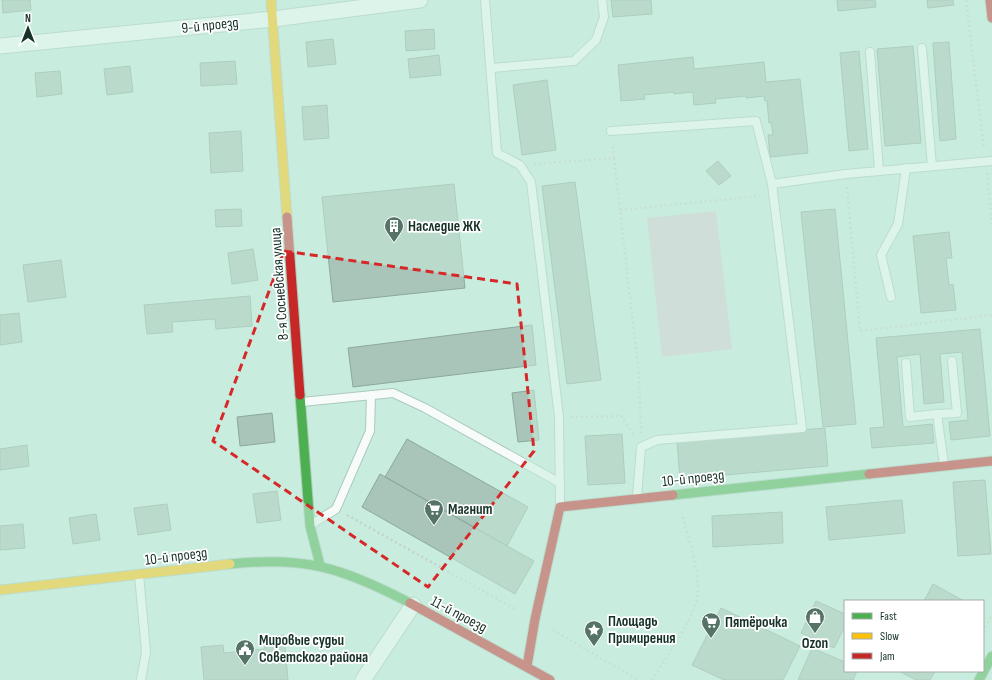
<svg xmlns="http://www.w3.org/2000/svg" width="992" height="680" font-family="'Sofia Sans Condensed',sans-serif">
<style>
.green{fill:#d8ccd4}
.building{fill:#a9c5b9;stroke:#8ca89c}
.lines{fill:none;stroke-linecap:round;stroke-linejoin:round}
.lane-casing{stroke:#acc9bd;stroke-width:10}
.street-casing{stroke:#acc9bd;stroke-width:17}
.fast-casing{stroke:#acc9bd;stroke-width:11}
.slow-casing{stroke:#acc9bd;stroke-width:11}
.jam-casing{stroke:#acc9bd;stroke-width:11}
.path{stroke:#c6d1cc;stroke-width:2.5;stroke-dasharray:2 3;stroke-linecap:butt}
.lane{stroke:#f7fcfa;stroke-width:8}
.street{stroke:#f7fcfa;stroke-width:15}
.fast{stroke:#4caf50;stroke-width:9}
.slow{stroke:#ffc107;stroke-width:9}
.jam{stroke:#c62828;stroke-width:9}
.marked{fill:none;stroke:#d62828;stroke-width:3;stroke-dasharray:8 5;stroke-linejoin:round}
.labels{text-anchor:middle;stroke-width:3.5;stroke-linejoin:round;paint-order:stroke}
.street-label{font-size:15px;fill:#173228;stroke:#fff}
.poi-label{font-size:15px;font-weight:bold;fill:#173228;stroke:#fff;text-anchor:start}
</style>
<rect width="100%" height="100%" fill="#c8ecdd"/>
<path class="green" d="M716 211 732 349 662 357 647 218Z"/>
<path class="building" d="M2 0H30L31 10 3 13Z
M611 0H651L652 14 613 17Z
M837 0H875L876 7 838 11Z
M927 0H953L954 5 928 8Z
M434 29 435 49 406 51 405 31Z
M333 39 336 64 308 67 306 42Z
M949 42 956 139 940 141 933 43Z
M913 46 921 143 885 146 877 49Z
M859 51 868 149 849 151 840 53Z
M439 55 441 75 410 78 408 59Z
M693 57 694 69 764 62 766 82 800 79 808 153 770 157 768 135H773L771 122 769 123 767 101H765L764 96 746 98V96L715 99 716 103 694 105 693 92 674 94V92L644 95 645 99 621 101 618 65Z
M235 61 237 84 201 86 200 63Z
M130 66 133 92 107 95 104 69Z
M60 71 62 94 37 97 35 73Z
M547 80 556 150 522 155 513 85Z
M327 105 329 138 304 140 302 107Z
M241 131 243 171 211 173 209 133Z
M718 161 731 176 719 185 706 171Z
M575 182 601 380 567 384 542 186Z
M454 184 465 288 333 302 322 197Z
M241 209 242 226 216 227 215 210Z
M835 209 856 424 823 427 801 212Z
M949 232 952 258H946L949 285 953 284 956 310 921 313 913 236Z
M253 249 258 280 232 284 228 253Z
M61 260 66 297 28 302 23 265Z
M250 296 252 326 216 329 215 319 172 322 173 332 147 334 144 305Z
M19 313 22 342 0 345V315Z
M532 325 536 365 353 387 348 348Z
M980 329 990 436 951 440 949 422 968 420 962 352 940 354 944 402 924 404 920 354 897 357 903 427 932 424 934 443 872 448 870 428 884 427 876 338Z
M534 390 539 440 518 442 512 393Z
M272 413 275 442 240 446 237 417Z
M825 428 828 466 680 479 677 441Z
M622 434 625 483 588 485 585 436Z
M407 439 528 507 507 546 385 477Z
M27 445 29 466 0 470V449Z
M380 474 534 561 515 594 362 507Z
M985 480 991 554 958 556 953 482Z
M277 491 281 520 257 523 253 494Z
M902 500 905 533 829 540 826 507Z
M167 504 171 530 138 535 134 508Z
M782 512 783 543 713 547 712 516Z
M96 514 100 540 73 544 69 518Z
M23 524 25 548 0 550V526Z
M933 584 964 601H924Z
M816 601 845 614V626L834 648 801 633Z
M721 608 800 646 783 680H724L692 665Z
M284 635 288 680H204L201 647 223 645 224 653 265 649 264 637Z
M812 648 845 662V671H857L853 680H798Z
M899 671H935L930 680H916Z"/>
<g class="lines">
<defs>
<path id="lane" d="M485 0 497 153 520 165 531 182 559 417 560 506
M922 48 932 166
M870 52 879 171
M491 68 574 61 596 40 604 17 602 0
M611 131 756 121 772 184 846 174 992 161
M891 297 881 255 898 224 906 168
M906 363 910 417 937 414 944 465
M302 402 393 393 425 408 560 483
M937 414 957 413 952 361
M637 497 641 447 657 440 802 428 772 184
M312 524 336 509 370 431 371 395
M139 575 146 652 141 680"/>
<path id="street" d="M0 46 273 19 420 0
M363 680 413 605"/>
<path id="fast" d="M300 395 310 526 320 565
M673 495 869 474
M230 564C306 556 343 568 410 603
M979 680 992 656"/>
<path id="slow" d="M271 0 287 217
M0 590 230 564"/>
<path id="jam" d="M990 0 992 18
M287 217 300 395
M869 474 992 461
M410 603 550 680
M527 666 535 619 560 507 673 495"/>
</defs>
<use href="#lane" class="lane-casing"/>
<use href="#street" class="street-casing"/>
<use href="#fast" class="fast-casing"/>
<use href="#slow" class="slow-casing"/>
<use href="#jam" class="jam-casing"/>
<path class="path" d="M966 0 984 148
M614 158 639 376 641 433
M534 164 614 158 612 143
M987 173 992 224
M847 187 860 331 992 315
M620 210 760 196
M571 417 621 416 635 437
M347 515 517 610
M553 630 638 680
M983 632 992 614
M652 680C664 661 693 620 697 599 702 575 688 539 682 514"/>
<use href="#lane" class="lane"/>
<use href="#street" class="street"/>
<use href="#fast" class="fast"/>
<use href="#slow" class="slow"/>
<use href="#jam" class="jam"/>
</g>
<path d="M0 0H992V680H0ZM284 251 517 284 534 451 428 587 213 441Z" fill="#c8ecdd" fill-opacity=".55" fill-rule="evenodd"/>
<path class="marked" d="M284 251 517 284 534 451 428 587 213 441Z"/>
<defs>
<symbol id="building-pin" viewBox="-11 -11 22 30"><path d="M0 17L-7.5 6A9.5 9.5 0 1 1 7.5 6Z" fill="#557367" stroke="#fff"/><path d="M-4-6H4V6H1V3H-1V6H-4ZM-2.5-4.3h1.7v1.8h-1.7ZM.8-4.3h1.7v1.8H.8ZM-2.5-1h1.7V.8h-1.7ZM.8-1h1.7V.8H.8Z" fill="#fff"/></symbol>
<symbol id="supermarket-pin" viewBox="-11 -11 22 30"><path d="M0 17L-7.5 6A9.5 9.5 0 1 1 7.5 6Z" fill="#557367" stroke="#fff"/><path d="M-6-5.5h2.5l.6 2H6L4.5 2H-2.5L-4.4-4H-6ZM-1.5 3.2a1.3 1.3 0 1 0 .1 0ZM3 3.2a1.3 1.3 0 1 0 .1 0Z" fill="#fff"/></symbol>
<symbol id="shop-pin" viewBox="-11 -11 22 30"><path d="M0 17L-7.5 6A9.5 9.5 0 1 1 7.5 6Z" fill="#557367" stroke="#fff"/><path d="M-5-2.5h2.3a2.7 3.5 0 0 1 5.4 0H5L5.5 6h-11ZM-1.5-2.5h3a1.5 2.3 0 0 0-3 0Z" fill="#fff"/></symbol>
<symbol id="sight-pin" viewBox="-11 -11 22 30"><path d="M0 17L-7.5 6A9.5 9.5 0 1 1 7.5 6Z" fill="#557367" stroke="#fff"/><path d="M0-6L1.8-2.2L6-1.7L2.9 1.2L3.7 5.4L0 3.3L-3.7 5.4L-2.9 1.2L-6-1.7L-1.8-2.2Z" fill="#fff"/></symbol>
<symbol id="civic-pin" viewBox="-11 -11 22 30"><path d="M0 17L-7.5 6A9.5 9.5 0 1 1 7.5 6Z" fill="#557367" stroke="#fff"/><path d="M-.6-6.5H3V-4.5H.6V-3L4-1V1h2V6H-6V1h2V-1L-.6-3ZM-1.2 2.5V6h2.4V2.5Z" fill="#fff"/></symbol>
</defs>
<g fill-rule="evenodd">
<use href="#building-pin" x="383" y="215" width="22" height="30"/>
<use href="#supermarket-pin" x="423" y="498" width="22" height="30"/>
<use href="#shop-pin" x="804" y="606" width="22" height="30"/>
<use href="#supermarket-pin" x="700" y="611" width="22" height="30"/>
<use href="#sight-pin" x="583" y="619" width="22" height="30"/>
<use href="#civic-pin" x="234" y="638" width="22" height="30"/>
</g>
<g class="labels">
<g class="street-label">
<text transform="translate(210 25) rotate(-6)" y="5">9-й проезд</text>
<text transform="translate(279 284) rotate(-94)" y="5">8-я Сосневская улица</text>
<text transform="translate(693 478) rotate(-6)" y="5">10-й проезд</text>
<text transform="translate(176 556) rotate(-7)" y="5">10-й проезд</text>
<text transform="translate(459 614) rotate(28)" y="5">11-й проезд</text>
</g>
<g class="poi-label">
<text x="408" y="231">Наследие ЖК</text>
<text x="448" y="514">Магнит</text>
<text x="608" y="626">Площадь<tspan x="608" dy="17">Примирения</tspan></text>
<text x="725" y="627">Пятёрочка</text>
<text x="259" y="645">Мировые судьи<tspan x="259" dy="17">Советского района</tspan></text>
<text x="815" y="648" text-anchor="middle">Ozon</text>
</g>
</g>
<rect x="844" y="600" width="140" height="72" fill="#ffffff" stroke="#a2ada9"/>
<rect x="852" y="613" width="20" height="6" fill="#4caf50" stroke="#a2ada9"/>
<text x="880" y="620" font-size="12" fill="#173228">Fast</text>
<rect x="852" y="633" width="20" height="6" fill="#ffc107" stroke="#a2ada9"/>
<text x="880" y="640" font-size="12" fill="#173228">Slow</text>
<rect x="852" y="653" width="20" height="6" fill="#c62828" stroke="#a2ada9"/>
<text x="880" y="660" font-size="12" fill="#173228">Jam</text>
<g transform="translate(28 28)" stroke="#ffffff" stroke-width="3" paint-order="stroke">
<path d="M0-3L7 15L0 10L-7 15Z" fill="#173228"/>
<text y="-6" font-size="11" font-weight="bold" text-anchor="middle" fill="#173228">N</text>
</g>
</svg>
